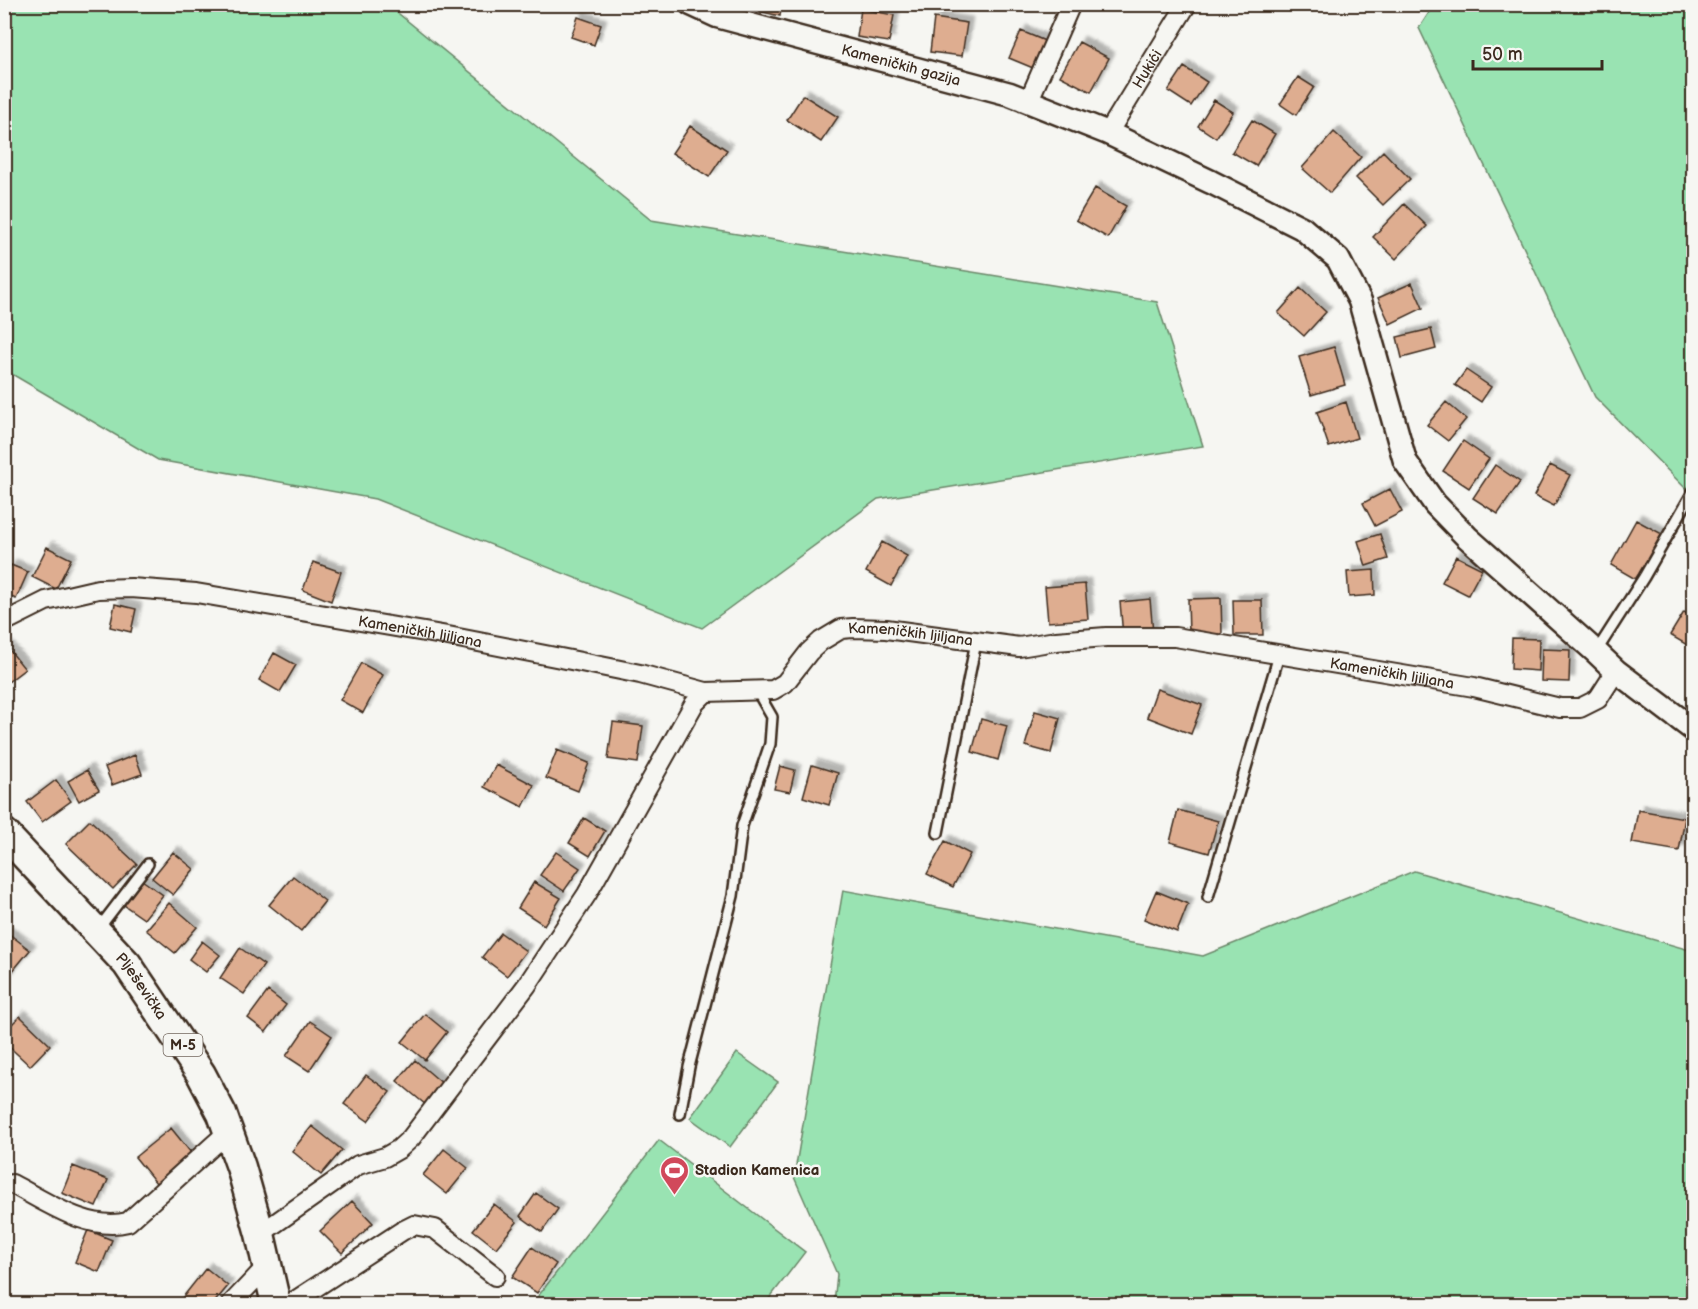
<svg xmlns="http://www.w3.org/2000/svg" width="1698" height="1309" font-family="'Balsamiq Sans',sans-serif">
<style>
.green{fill:#99e3b2;stroke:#6a8668;stroke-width:1.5}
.building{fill:#dead90;stroke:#3b2a1e;stroke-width:1.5;filter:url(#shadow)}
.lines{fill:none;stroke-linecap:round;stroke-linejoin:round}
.service-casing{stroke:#3b2a1e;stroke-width:14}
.minor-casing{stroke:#3b2a1e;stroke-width:22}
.tertiary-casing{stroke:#3b2a1e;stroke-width:27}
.primary-casing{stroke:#3b2a1e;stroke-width:33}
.service{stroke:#f6f6f2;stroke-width:9}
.minor{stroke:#f6f6f2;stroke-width:18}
.tertiary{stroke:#f6f6f2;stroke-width:22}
.primary{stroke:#f6f6f2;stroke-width:28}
.labels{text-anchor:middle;stroke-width:5;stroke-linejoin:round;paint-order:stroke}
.shield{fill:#f6f6f2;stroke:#73675e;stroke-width:1.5}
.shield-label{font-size:14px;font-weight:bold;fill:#3b2a1e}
.street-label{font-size:15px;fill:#3b2a1e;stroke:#f6f6f2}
.poi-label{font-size:15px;font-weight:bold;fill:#3b2a1e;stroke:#f6f6f2;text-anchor:start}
</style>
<defs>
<filter id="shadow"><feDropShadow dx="5.5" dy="-5.5" stdDeviation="1.5" flood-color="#0004"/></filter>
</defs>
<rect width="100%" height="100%" fill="#f6f6f2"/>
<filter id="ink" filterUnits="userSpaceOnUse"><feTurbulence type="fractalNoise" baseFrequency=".0167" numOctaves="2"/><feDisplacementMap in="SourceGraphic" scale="12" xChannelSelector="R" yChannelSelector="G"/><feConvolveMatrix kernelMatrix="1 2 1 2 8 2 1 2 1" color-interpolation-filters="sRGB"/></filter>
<g filter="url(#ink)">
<path class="green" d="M5 4 388 5 651 220 1157 302 1203 446 878 499 702 628 375 499 158 460 5 370Z
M1434 5H1693V496L1595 397 1419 28Z
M1414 871 1693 951V1304H834L837 1274 794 1177 843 890 1203 956Z
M737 1053 778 1082 730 1147 690 1118Z
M659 1140 805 1252 765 1304H532Z"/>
<path class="building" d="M755 4H782L780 16 754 10Z
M861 9 894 15 889 42 857 37Z
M578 17 601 25 594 45 571 37Z
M934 18 967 23 962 56 930 52Z
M1021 31 1045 41 1033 68 1009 58Z
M1079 42 1109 58 1091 92 1060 76Z
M1184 67 1207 82 1191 106 1168 91Z
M1298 77 1314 87 1296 115 1280 104Z
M803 95 838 117 821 142 787 120Z
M1214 100 1233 112 1216 138 1198 126Z
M1252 120 1275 134 1256 166 1232 152Z
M690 126 727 150 709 177 672 153Z
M1334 132 1361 157 1330 193 1302 168Z
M1383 151 1410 179 1383 205 1356 178Z
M1095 188 1126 206 1108 238 1076 220Z
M1404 204 1427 226 1396 259 1373 237Z
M1412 283 1423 308 1390 324 1378 298Z
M1300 288 1326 312 1304 336 1278 313Z
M1431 329 1436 349 1402 358 1397 337Z
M1334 347 1345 385 1311 395 1299 357Z
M1466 370 1491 387 1481 402 1455 385Z
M1346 402 1357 438 1329 447 1317 412Z
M1446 402 1466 419 1448 441 1427 425Z
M1463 441 1489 459 1469 488 1443 471Z
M1495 465 1520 482 1498 514 1473 498Z
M1550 465 1570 475 1554 506 1534 496Z
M1390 489 1402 512 1375 526 1363 503Z
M1636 520 1662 534 1637 580 1611 565Z
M1380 534 1388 559 1366 566 1358 541Z
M882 542 907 556 891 586 866 572Z
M47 547 71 559 56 589 32 577Z
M1456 556 1482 569 1468 595 1442 582Z
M313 562 341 572 331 601 303 590Z
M11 565 28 572 16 599 4 594V579Z
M1374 570 1375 595 1349 597 1347 572Z
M1085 584 1088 619 1048 622 1045 587Z
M1221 598 1222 634 1189 635 1188 599Z
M1150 599 1153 633 1123 636 1120 602Z
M1233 600H1262L1263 635H1234Z
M115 604 136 609 131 632 110 627Z
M1684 612 1694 618V649L1670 635Z
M1512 638 1539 639 1538 671 1511 669Z
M7 647 25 669 4 685V649Z
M1542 649 1570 650 1569 682 1541 681Z
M274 653 296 665 280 692 259 680Z
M361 663 383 675 363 713 340 700Z
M1157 689 1202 705 1191 734 1147 717Z
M1035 711 1060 718 1051 753 1025 746Z
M981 719 1007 726 998 760 972 752Z
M613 722 643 726 638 763 608 759Z
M557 750 589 763 578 791 546 778Z
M135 755 142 774 112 785 105 767Z
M496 765 534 785 523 807 484 787Z
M812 765 838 773 829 805 803 797Z
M780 766 795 770 790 792 774 789Z
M87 770 99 790 79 801 68 781Z
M56 780 71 801 42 822 27 802Z
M1178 810 1218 821 1209 853 1170 842Z
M1638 810 1685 818 1679 851 1632 843Z
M584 818 605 831 590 856 569 843Z
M90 820 137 864 113 889 66 844Z
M945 841 970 854 953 887 927 874Z
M173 852 194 869 173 895 152 878Z
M556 852 580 868 564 891 540 875Z
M293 876 325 901 301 931 269 905Z
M142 880 163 895 144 919 124 905Z
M534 882 561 898 544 925 518 908Z
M1156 891 1188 904 1177 932 1144 919Z
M169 903 197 927 175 953 146 930Z
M4 930 30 950 7 978 4 976Z
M501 933 526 951 507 976 482 957Z
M202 941 220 955 206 972 189 959Z
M240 948 264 965 244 994 220 978Z
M268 991 286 1005 266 1032 248 1018Z
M425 1014 447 1032 425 1060 402 1042Z
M20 1016 50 1045 30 1066 4 1042V1032Z
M310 1021 332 1036 309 1071 286 1056Z
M415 1060 443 1084 426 1105 397 1081Z
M366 1075 390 1092 368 1121 344 1104Z
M312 1126 342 1150 321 1175 292 1151Z
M171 1128 192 1154 156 1183 135 1157Z
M444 1149 468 1168 447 1194 423 1175Z
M73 1166 108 1180 96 1207 62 1193Z
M536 1193 558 1209 542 1232 520 1216Z
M352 1201 373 1223 342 1253 320 1231Z
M494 1204 517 1222 496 1248 473 1230Z
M88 1230 112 1240 99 1272 75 1262Z
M532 1247 556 1264 537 1293 512 1277Z
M206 1268 228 1286 213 1304H183L179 1302Z"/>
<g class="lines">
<defs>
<path id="service" d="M1596 652 1644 577 1694 490
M938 833 976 642
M1208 897 1279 655
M99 928 148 864
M680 1114 689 1067 733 896 742 826 770 744 772 717 757 691"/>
<g id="minor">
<path d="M1029 100 1071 4"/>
<path id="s1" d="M1108 133 1187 4"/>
<path id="s2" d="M4 622 46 601 98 589 131 588 196 593 448 636 576 661 640 674 706 692 773 690 785 683 809 652 821 641 841 629 853 628 886 629 1019 647 1056 641 1106 637H1175L1474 687 1560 708H1580L1598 699 1616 671"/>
<path d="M12 1184C47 1202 88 1232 128 1222L228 1132"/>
<path d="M260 1234 358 1165 385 1157 399 1149 411 1138 527 985 587 894 694 704 706 692"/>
<path d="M231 1304 266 1267"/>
<path d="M290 1304 402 1231 414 1225 435 1229 495 1276"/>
</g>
<g id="tertiary">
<path id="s3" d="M691 4 717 16 1010 94 1108 133 1211 182 1302 228 1338 259 1360 301 1405 461 1435 504 1467 537 1596 652 1616 671 1694 730"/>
</g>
<g id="primary">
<path id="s4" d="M4 833 127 964 201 1074 222 1114 241 1167 260 1234 276 1304"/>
</g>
</defs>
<use href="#service" class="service-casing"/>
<use href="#minor" class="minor-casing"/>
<use href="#tertiary" class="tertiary-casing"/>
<use href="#primary" class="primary-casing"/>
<use href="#service" class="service"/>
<use href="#minor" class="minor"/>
<use href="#tertiary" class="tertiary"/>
<use href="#primary" class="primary"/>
</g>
</g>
<defs>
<symbol id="stadium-pin" viewBox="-11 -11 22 30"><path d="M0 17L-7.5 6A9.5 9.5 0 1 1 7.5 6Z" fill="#d1495b" stroke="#f6f6f2"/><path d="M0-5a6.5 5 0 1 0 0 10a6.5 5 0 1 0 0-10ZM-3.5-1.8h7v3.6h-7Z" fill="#fff"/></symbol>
</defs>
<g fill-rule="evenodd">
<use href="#stadium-pin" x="658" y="1154" width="33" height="45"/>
</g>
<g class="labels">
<rect class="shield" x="163.5" y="1034" width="39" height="22" rx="4.5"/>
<g class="shield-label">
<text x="183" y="1050">M-5</text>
</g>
<g class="street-label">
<text dy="5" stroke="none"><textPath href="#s3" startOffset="219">Kameničkih gazija</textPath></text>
<text dy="5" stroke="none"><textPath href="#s1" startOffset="75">Hukići</textPath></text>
<text dy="5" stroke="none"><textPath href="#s2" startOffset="426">Kameničkih ljiljana</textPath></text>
<text dy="5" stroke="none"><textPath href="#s2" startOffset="948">Kameničkih ljiljana</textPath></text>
<text dy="5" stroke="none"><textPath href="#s2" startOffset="1434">Kameničkih ljiljana</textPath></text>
<text dy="5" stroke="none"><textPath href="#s4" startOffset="206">Plješevička</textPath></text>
</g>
<g class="poi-label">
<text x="695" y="1175">Stadion Kamenica</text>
</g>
</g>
<rect width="1698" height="1309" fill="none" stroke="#f6f6f2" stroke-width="24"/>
<rect x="12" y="12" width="1674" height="1285" fill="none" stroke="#3b2a1e" stroke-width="2" filter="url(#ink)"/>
<path d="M1473 60v9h129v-9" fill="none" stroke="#3b2a1e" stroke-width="3"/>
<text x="1482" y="60" font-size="18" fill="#3b2a1e" stroke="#f6f6f2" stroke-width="4.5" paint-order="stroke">50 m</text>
</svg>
